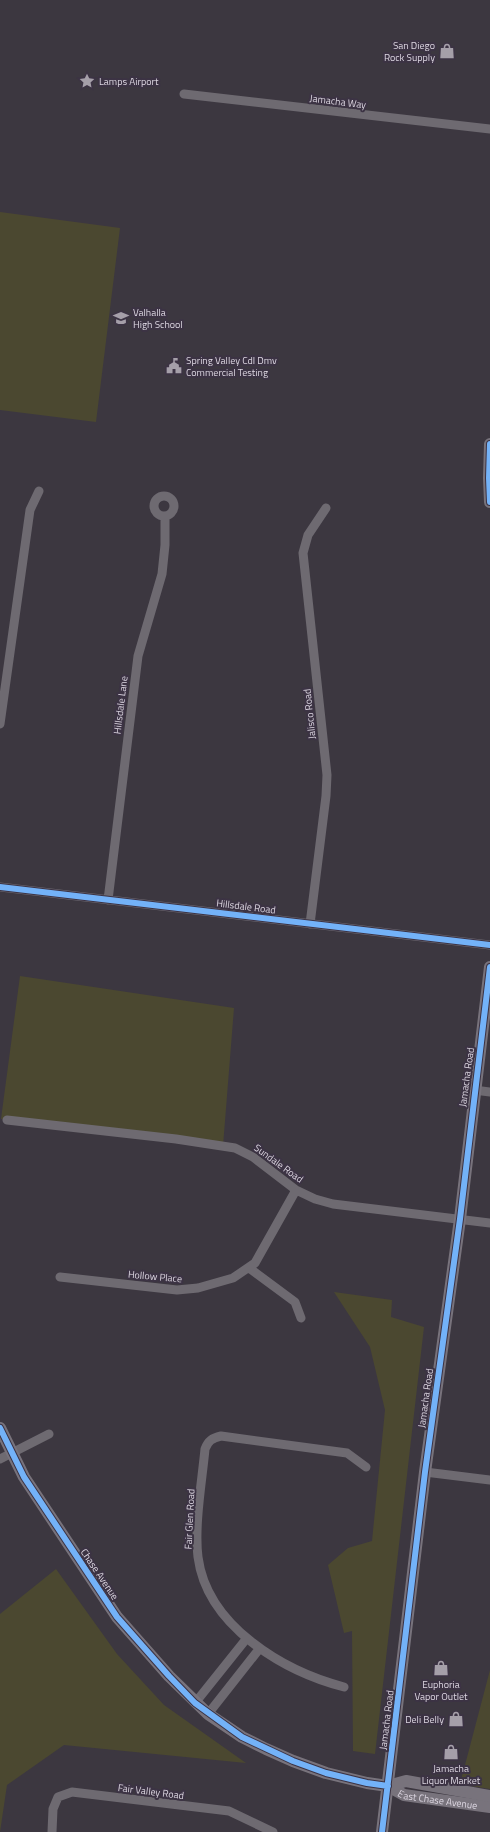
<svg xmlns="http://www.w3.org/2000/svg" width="490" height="1832" font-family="'Titillium Web',sans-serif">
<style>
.green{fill:#4b4830}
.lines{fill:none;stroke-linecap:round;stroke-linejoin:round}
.minor{stroke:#6e6a71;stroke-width:9}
.major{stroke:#78737c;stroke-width:12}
.cycleway-casing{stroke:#3c3344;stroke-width:8}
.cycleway{stroke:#73b2f8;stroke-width:6}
.labels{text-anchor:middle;stroke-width:4;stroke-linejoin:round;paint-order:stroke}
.poi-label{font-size:10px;fill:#ddd7e2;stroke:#3c3344;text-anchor:start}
.street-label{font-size:10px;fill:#ddd7e2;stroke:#3c3344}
</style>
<rect width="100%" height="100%" fill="#3c3740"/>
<path class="green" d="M0 212 120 228 96 422 0 410Z
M20 976 234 1008 223 1146 1 1119Z
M334 1292 392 1300 391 1317 424 1327 375 1754 353 1751 352 1631 344 1633 328 1565 348 1548 372 1541 385 1410 370 1347Z
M56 1569 117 1654 164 1705 246 1763 64 1745 7 1785 0 1832V1614Z
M490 1670V1789L460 1784Z"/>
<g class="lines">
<path class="minor" d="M184 94 490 129
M154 506a10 10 0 1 1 20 0a10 10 0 1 1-20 0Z
M0 724 30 510 39 491
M0 887 490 945
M108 900 138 656 162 574 165 545V516
M310 924 326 796 327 775 303 553 308 535 326 508
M474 1090 490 1092
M7 1120 176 1139 235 1148 253 1157 296 1190 315 1199 333 1204 490 1223
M249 1268 295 1302 301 1318
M60 1277 177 1290 198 1288 233 1278 255 1263 296 1190
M0 1459 49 1434
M425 1472 490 1480
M344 1687C283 1671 207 1626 198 1557 194 1526 202 1481 205 1449 208 1441 212 1438 221 1436L347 1453 366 1467
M195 1703 247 1638
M208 1714 260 1648
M52 1832 53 1809 58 1797 72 1792 229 1811 273 1832"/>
<g class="major">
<path d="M490 444 489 478 490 502"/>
<path id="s1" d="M0 1428 24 1477 117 1617 169 1676 208 1714 242 1737 266 1749 293 1761 326 1773 367 1783 388 1786 404 1795 490 1807"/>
<path d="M388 1786 406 1781 490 1796"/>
<path d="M382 1832 425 1472 460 1219 490 967"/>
</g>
<defs>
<path id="cycleway" d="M490 444 489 478 490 502
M0 887 490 945
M0 1428 24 1477 117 1617 169 1676 195 1703 242 1737 293 1761 326 1773 367 1783 388 1786
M382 1832 425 1472 460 1219 490 967"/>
</defs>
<use href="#cycleway" class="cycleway-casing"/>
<use href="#cycleway" class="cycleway"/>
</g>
<defs>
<symbol id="shop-bare" viewBox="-9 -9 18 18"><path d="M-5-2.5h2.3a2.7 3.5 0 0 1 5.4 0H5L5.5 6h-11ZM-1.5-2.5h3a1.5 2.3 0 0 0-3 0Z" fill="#a59fa9" stroke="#3c3344" stroke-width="2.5" paint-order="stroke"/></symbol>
<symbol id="sight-bare" viewBox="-9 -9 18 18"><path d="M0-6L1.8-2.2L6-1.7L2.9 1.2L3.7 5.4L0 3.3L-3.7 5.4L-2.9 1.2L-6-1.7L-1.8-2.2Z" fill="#a59fa9" stroke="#3c3344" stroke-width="2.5" paint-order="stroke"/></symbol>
<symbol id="school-bare" viewBox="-9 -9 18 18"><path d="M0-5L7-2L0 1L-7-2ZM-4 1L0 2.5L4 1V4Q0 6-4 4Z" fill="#a59fa9" stroke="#3c3344" stroke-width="2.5" paint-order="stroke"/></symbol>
<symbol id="civic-bare" viewBox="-9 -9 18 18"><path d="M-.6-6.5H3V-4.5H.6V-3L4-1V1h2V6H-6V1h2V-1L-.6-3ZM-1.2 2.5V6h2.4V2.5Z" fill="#a59fa9" stroke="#3c3344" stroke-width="2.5" paint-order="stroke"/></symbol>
</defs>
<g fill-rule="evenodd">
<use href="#shop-bare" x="436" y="40" width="22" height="22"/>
<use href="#sight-bare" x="76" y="70" width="22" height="22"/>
<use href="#school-bare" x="110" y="307" width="22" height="22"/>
<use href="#civic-bare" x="163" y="355" width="22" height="22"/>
<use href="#shop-bare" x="430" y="1657" width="22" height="22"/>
<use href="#shop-bare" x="445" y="1708" width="22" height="22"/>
<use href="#shop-bare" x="440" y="1741" width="22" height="22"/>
</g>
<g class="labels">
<g class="poi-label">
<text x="435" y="49" text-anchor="end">San Diego<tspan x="435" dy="12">Rock Supply</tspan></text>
<text x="99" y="85">Lamps Airport</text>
<text x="133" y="316">Valhalla<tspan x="133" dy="12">High School</tspan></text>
<text x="186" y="364">Spring Valley Cdl Dmv<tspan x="186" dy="12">Commercial Testing</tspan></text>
<text x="441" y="1688" text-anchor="middle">Euphoria<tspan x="441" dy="12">Vapor Outlet</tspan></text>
<text x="444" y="1723" text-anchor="end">Deli Belly</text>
<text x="451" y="1772" text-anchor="middle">Jamacha<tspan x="451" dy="12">Liquor Market</tspan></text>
</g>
<g class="street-label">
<text transform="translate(338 101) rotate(7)" y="4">Jamacha Way</text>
<text transform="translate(120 705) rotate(-83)" y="4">Hillsdale Lane</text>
<text transform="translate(309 714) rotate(-96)" y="4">Jalisco Road</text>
<text transform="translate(246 906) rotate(7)" y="4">Hillsdale Road</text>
<text transform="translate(466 1077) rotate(-82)" y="4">Jamacha Road</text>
<text transform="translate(279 1163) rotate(36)" y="4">Sundale Road</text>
<text transform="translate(155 1276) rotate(5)" y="4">Hollow Place</text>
<text transform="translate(425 1398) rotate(-82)" y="4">Jamacha Road</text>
<text transform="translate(189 1519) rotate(-87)" y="4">Fair Glen Road</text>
<text transform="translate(100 1574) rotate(56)" y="4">Chase Avenue</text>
<text transform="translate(386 1720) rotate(-83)" y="4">Jamacha Road</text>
<text transform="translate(151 1791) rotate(7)" y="4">Fair Valley Road</text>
<text dy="4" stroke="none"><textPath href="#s1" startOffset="604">East Chase Avenue</textPath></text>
</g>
</g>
</svg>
